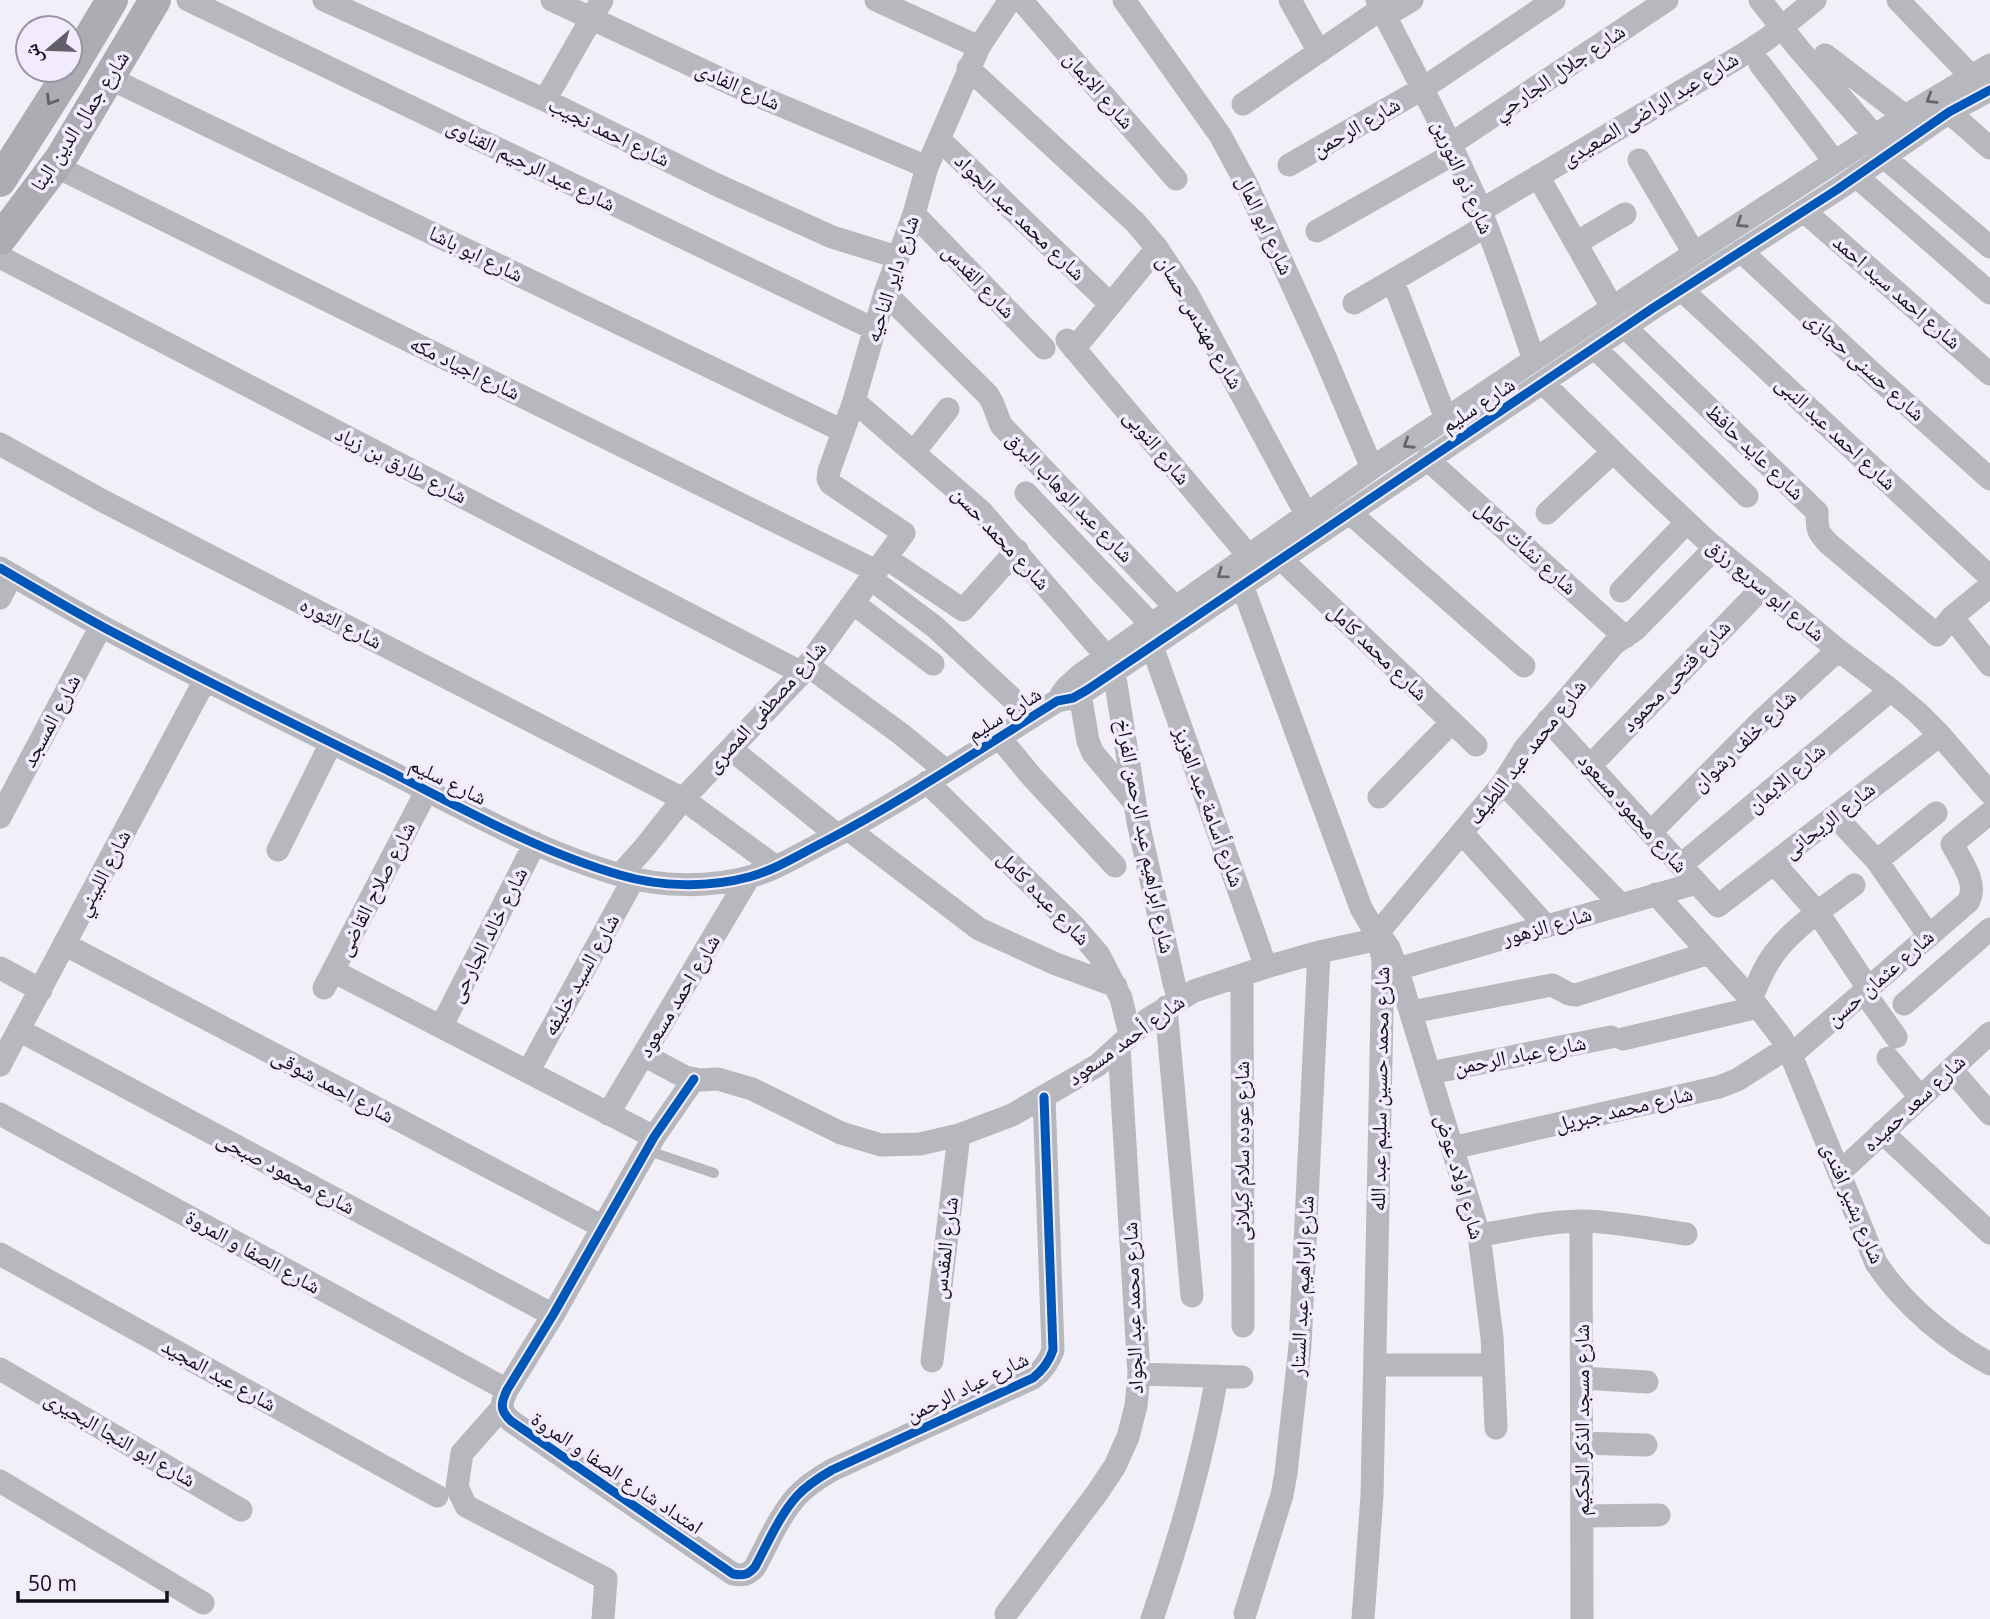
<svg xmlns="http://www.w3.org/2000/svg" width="1990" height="1619" font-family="'Open Sans','Noto Naskh Arabic',sans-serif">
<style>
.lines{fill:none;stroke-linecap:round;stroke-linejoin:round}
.lane{stroke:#b6b8bd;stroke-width:10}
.street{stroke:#b6b8bd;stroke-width:23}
.secondary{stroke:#abadb2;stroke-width:32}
.cycleway-casing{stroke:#f1ebfd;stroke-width:13}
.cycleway{stroke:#0057b8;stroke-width:9}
.oneway{stroke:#66646c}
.oneway2{stroke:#605f66}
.labels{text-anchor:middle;stroke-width:7;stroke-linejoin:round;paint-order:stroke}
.street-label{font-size:21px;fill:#15111b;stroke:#f1ebfd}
</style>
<rect width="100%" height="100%" fill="#f2eff9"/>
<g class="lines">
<path class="lane" d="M646 1150 714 1173"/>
<path class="street" d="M188 0 874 329
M324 0 545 100 715 184 832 237 897 257
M552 0 751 93 927 167
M876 0 979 47
M1021 0 1176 179
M1124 0 1220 135 1247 185 1322 350 1372 468
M1290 0 1319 52
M1377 0C1410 65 1445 129 1474 195 1497 249 1515 305 1534 360
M1760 0 1798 48 1875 136
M1898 0 1970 75
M1385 16 1412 0
M1825 55 1905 116
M1760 64 1835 162
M968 68 1135 222 1157 248 1187 293 1306 514
M109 78 843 431
M545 100 602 0
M1243 104 1381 9
M1949 112 1990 148
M939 139 1101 295
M1451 144 1667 0
M1884 157 1990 247
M1639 160 1694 253
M1289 165 1422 89 1554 0
M55 166 876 571
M1538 176 1612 307
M1856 176 1990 293
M1480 211 1744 54 1767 39 1815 0
M1804 211 1990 374
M914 214 1044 348
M1317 231 1455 153
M1576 243 1625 214
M1741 251 1871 372 1990 479
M0 257 802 673
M1682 290 1990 577
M885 293 988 395 993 404 1001 425 1175 607
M1398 294 1446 419
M1354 303 1486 226
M1625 327 1817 512C1817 529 1817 532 1829 544L1937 635 1952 617 1990 586
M1067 340 1248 555
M1595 348 1747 496
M1074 349 1157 248
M1543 383 1639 477 1707 541 1838 650 1891 690 1918 713 1940 735 1990 793
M854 401 982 512 1106 656
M0 444 103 501 683 799 776 867
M914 452 948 409
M1427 459 1625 637
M1026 493 1151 624
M1350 513 1524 666
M1547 513 1613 452
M886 558 963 610 1017 550
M1281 559 1476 745
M0 568C34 588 68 608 103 627 195 676 289 722 383 768 460 807 537 851 620 875 660 887 708 888 749 877 775 870 800 854 824 842 904 800 980 749 1057 701L1073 698 1087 690 1653 308 1838 189 1949 112 1990 90
M871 579 935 627 1032 717
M1242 585 1361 908 1379 939 1383 961 1372 1496 1363 1619
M1621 591 1687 522
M0 598 12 575
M853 603 933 664
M1952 617 1990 665
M1152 646 1266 967
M807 665 901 734 946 771
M1114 671 1138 822 1174 983 1179 999
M1080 694 1088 741 1093 753 1135 803
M1061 695 1067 687 1079 676 1372 468 1640 289 1905 116 1990 65
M1548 720 1718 906 1940 735
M999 737 1032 777 1115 866
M731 749 837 835
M1590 766 1763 587
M927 782 1075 927 1099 955 1121 998 1130 1035
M1503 783 1621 905
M1379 797 1452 722
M1835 816 1877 861 1929 936
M0 817 101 626
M848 829 979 929 1056 964 1116 986
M1651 832 1761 721 1838 650
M1462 833 1546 926
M278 850 331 743
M1877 861 1936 813
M1774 863 1818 913 1868 988
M1681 865 1891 690
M620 875 645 847 683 799 802 673 904 533 831 484 828 479 829 471 854 401 885 293 914 214 927 167 979 47 1010 0
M1656 894 1758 1007 1781 1037 1791 1055 1876 1263C1904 1305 1946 1340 1990 1364
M1376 935 1503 783 1525 748 1614 644 1635 630 1715 548
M64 944 603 1227
M0 968 41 990
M1397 969 1697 883
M333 971 654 1137
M1242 975 1243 1326
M324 988 427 790
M1864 992 1896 1037
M1751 999C1758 983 1765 964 1777 950 1797 925 1828 905 1854 885
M1904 1004 1990 929
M1166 1007 1192 1296
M1411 1012 1552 985 1569 994 1576 995 1709 953
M441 1027 535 843
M19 1030 553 1315
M1623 1039 1758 1007
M644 1055 685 1077 700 1080 718 1079 752 1089 841 1133 881 1145 920 1144 959 1135 1012 1115 1098 1065 1148 1019 1194 991 1266 967 1319 952 1379 939 1384 941 1389 948 1400 978 1479 1235 1492 1337 1496 1428
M1791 1055 1968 902C1979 884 1961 861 1952 844L1990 813
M1888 1058 1920 1097
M0 1065 205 680
M1951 1069 1990 1114
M528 1072 634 878
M1430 1073 1611 1037
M694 1079 654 1137 553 1315 507 1390C501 1403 499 1410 511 1421L733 1574C743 1576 748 1575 755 1567 768 1543 779 1516 797 1496 807 1485 820 1477 832 1470L1033 1378C1043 1370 1049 1362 1053 1350L1044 1097
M0 1114 507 1390
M608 1114 749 877
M1882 1132 1990 1233
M1452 1148 1719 1087 1737 1080 1787 1048
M1839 1173 1990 1033
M1581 1221 1582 1619
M1479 1235C1513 1230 1548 1221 1583 1221 1618 1222 1652 1229 1686 1234
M0 1254 437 1496
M932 1361 959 1135
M1375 1365H1493
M0 1369 241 1510
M1139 1374 1242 1377
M1582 1378 1647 1382
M501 1409 462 1453 457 1487 466 1506 606 1579 603 1619
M1582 1443 1646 1445
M0 1481 203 1603
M1582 1516 1659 1515
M1006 1614 1097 1493 1115 1466 1128 1437 1136 1406 1139 1374 1119 1046
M1245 1614 1282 1495 1286 1473 1300 1346 1319 952
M1152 1619C1180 1537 1202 1462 1217 1376"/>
<path class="secondary" d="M0 181 63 82 112 0
M0 239 61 158 155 0"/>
<defs>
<path id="cycleway" d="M0 568C34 588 68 608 103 627 195 676 289 722 383 768 460 807 537 851 620 875 660 887 708 888 749 877 775 870 800 854 824 842 904 800 980 749 1057 701L1073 698 1087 690 1653 308 1838 189 1949 112 1990 90
M694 1079 654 1137 553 1315 507 1390C501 1403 499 1410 511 1421L733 1574C743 1576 748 1575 755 1567 768 1543 779 1516 797 1496 807 1485 820 1477 832 1470L1033 1378C1043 1370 1049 1362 1053 1350L1044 1097"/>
</defs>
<use href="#cycleway" class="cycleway-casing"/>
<use href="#cycleway" class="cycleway"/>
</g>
<defs><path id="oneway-chevron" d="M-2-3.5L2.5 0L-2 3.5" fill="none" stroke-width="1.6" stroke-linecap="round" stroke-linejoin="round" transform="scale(1.75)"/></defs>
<g class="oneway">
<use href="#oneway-chevron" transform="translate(1931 99) rotate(148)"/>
<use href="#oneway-chevron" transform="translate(1741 223) rotate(147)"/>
<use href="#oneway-chevron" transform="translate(1408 444) rotate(147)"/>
<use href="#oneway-chevron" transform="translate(1222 574) rotate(144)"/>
</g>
<use class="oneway2" href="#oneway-chevron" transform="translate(51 100) rotate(122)"/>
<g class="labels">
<g class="street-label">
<text transform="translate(1559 72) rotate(-34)" y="7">شارع جلال الجارحي</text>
<text transform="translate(738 86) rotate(24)" y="7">شارع الفادى</text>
<text transform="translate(1099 90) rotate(49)" y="7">شارع الايمان</text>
<text transform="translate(1650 109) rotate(-31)" y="7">شارع عبد الراضى الصعيدى</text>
<text transform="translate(80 121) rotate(-57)" y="7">شارع جمال الدين البنا</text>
<text transform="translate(1356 127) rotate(-30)" y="7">شارع الرحمن</text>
<text transform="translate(609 132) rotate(26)" y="7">شارع احمد نجيب</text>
<text transform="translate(531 165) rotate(26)" y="7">شارع عبد الرحيم القناوى</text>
<text transform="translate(1463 177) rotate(66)" y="7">شارع ذو النورين</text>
<text transform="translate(1020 217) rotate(44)" y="7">شارع محمد عبد الجواد</text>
<text transform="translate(1265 225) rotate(65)" y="7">شارع ابو المال</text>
<text transform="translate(476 254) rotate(26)" y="7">شارع ابو باشا</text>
<text transform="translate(892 279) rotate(-72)" y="7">شارع داير الناحيه</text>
<text transform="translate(979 281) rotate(46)" y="7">شارع القدس</text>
<text transform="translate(1897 292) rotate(41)" y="7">شارع احمد سيد احمد</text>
<text transform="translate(1200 322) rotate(60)" y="7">شارع مهندس حسان</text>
<text transform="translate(1865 366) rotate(42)" y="7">شارع حسنى حجازى</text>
<text transform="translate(465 368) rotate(26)" y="7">شارع اجياد مكه</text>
<text transform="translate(1478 405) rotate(-33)" y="7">شارع سليم</text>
<text transform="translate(1836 433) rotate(43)" y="7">شارع احمد عبد النبى</text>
<text transform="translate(1157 447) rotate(50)" y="7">شارع النوبى</text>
<text transform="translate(1755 452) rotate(44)" y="7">شارع عايد حافظ</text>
<text transform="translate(401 465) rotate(27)" y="7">شارع طارق بن زياد</text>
<text transform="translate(1070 497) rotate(46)" y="7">شارع عبد الوهاب البرق</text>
<text transform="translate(1001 538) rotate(47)" y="7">شارع محمد حسن</text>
<text transform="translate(1526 548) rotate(42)" y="7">شارع نشأت كامل</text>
<text transform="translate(1766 590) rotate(40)" y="7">شارع ابو سريع رزق</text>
<text transform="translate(341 623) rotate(27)" y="7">شارع الثوره</text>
<text transform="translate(1378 652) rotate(44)" y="7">شارع محمد كامل</text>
<text transform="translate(1676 676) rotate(-46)" y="7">شارع فتحى محمود</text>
<text transform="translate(766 707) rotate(-48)" y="7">شارع مصطفى المصرى</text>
<text transform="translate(1004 714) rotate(-32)" y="7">شارع سليم</text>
<text transform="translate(51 721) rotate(-62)" y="7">شارع المسجد</text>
<text transform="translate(1744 741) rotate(-44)" y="7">شارع خلف رشوان</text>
<text transform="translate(1527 752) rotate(-52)" y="7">شارع محمد عبد اللطيف</text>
<text transform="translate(1786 778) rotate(-40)" y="7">شارع الايمان</text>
<text transform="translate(448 781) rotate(26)" y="7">شارع سليم</text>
<text transform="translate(1209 807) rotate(70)" y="7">شارع أسامة عبد العزيز</text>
<text transform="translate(1633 813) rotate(48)" y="7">شارع محمود مسعود</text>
<text transform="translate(1829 820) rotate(-38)" y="7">شارع الريحانى</text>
<text transform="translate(1145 836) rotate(79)" y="7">شارع ابراهيم عبد الرحمن الفراخ</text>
<text transform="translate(103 873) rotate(-62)" y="7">شارع اللبيني</text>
<text transform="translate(376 889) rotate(-63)" y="7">شارع صلاح القاضى</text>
<text transform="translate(1044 898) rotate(46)" y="7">شارع عبده كامل</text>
<text transform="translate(1547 926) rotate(-16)" y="7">شارع الزهور</text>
<text transform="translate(488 935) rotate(-63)" y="7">شارع خالد الجارحى</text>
<text transform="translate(581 975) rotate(-61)" y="7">شارع السيد خليفه</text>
<text transform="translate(1880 978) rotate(-41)" y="7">شارع عثمان حسن</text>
<text transform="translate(679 996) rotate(-59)" y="7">شارع احمد مسعود</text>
<text transform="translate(1126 1040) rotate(-36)" y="7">شارع أحمد مسعود</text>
<text transform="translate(1520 1055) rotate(-11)" y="7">شارع عباد الرحمن</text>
<text transform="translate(333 1086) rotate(28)" y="7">شارع احمد شوقى</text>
<text transform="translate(1380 1089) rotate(-89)" y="7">شارع محمد حسين سليم عبد الله</text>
<text transform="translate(1914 1103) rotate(-43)" y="7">شارع سعد حميده</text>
<text transform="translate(1624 1109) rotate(-13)" y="7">شارع محمد جبريل</text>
<text transform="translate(1242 1151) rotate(-90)" y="7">شارع عوده سلام كيلانى</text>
<text transform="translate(286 1173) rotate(28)" y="7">شارع محمود صبحى</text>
<text transform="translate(1460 1177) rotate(74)" y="7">شارع اولاد عوض</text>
<text transform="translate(1853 1203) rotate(67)" y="7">شارع بشير افندى</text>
<text transform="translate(945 1248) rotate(-83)" y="7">شارع المقدس</text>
<text transform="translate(253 1252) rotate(29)" y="7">شارع الصفا و المروة</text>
<text transform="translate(1302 1286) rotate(-87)" y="7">شارع ابراهيم عبد الستار</text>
<text transform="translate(1133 1308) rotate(-92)" y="7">شارع محمد عبد الجواد</text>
<text transform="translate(219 1375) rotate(29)" y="7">شارع عبد المجيد</text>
<text transform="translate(967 1387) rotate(-26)" y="7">شارع عباد الرحمن</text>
<text transform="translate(1582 1420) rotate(-90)" y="7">شارع مسجد الذكر الحكيم</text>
<text transform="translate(120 1439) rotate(30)" y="7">شارع ابو النجا البحيرى</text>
<text transform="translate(617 1473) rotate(34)" y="7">امتداد شارع الصفا و المروة</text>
</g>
</g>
<g transform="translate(49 49) rotate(251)"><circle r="33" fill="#f1ebfd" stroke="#9994a3" stroke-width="2"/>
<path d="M0-5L12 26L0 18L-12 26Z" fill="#625f69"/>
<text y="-10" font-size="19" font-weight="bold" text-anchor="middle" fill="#15111b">ش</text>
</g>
<path d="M18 1591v10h149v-10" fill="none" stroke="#15111b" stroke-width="3.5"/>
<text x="28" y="1591" font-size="21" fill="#15111b" stroke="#f1ebfd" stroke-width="5" paint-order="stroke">50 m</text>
</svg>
